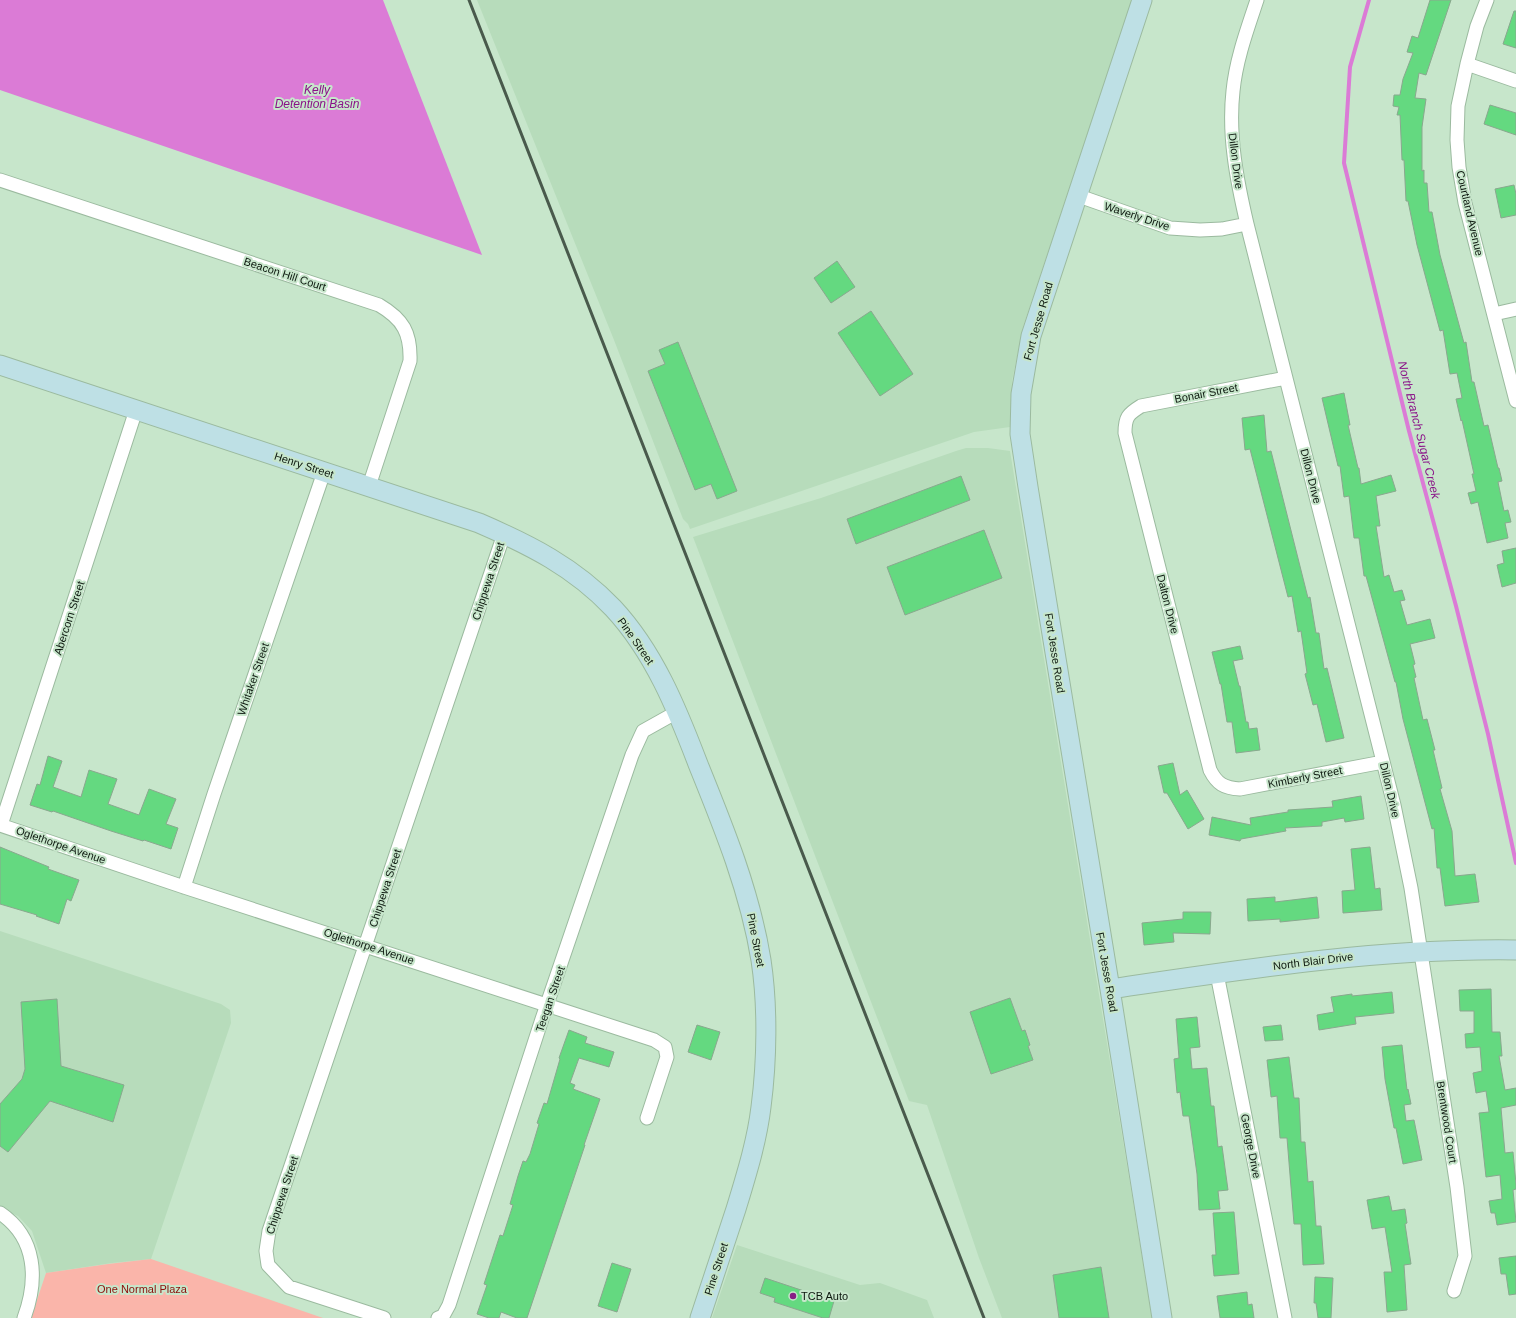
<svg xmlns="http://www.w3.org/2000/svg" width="1516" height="1318" font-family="Arial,sans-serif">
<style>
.built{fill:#b7dcbb}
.green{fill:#fab5aa}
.water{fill:#db7bd6}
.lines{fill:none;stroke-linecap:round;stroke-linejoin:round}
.stream{stroke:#db7bd6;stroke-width:4}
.building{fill:#64d980;stroke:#89a88e}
.street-casing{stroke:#9bba9f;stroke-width:15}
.secondary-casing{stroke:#9bba9f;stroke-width:21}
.street{stroke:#fff;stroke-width:13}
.secondary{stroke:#bee0e5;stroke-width:19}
.rail{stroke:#495a4c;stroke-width:3}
.poi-dot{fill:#871e85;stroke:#c7e6cb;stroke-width:1.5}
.labels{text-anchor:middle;stroke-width:4;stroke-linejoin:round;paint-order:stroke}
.street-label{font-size:11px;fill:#0d180f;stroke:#c7e6cb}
.park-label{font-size:11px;fill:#8a0f0a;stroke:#c7e6cb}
.poi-label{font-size:11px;fill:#0d180f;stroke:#c7e6cb;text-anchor:start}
.water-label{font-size:12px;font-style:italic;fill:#8a1188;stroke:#c7e6cb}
</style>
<rect width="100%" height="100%" fill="#c7e6cb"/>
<path class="built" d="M477 0H1132L1023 327 1012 381 1010 427 974 432 690 529 688 524 683 519 614 340Z
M966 448H988L1010 451 1152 1318H1002L979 1258 927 1105 909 1101 693 537 821 498 956 451Z
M0 931 221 1004 230 1010 231 1023 151 1259 112 1263 46 1273 32 1231 18 1216 0 1208Z
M737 1245 860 1285 880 1283 927 1300 934 1318H712Z"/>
<path class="green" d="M151 1259 323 1318H31L46 1273 108 1264Z"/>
<path class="water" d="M0 0H383L482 255 0 90Z"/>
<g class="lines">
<path class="stream" d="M1369 0 1350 67 1344 163 1409 431 1456 606 1488 734 1516 863"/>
</g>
<path class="building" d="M1430 0H1451L1426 75 1419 73 1415 98 1426 99 1422 127V171L1424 170V183H1427L1429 212H1432L1440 255 1464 343 1466 342 1472 382H1474L1484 426 1488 425 1498 468H1499L1502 481 1498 482 1504 511 1508 510 1511 522 1505 523 1508 538 1487 543 1478 502 1471 504 1468 493 1476 491 1472 474H1474L1462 420 1461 421 1456 399 1462 398 1457 373 1450 374 1443 330 1440 331 1417 245 1408 201H1406L1404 160H1402L1400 115H1397L1399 107 1393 106 1394 95H1400L1403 79 1413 53 1407 52 1412 36 1418 38Z
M1514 11H1516V48L1503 44Z
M1490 105 1516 113V135L1484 124Z
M1514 185 1516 194V215L1501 218 1495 189Z
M837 261 855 287 831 303 814 278Z
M871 311 913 374 880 396 838 333Z
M678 342 737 491 717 499 711 484 695 490 648 371 665 364 659 350Z
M1344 393 1350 425H1348L1358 468H1359L1361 484 1391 475 1396 491 1376 496 1380 526H1376L1384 577 1389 575 1394 592 1402 590 1405 600 1400 601 1407 625 1430 619 1435 638 1410 644 1415 664 1413 665 1416 677 1414 678 1423 720 1427 719 1435 750H1433L1442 788 1440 789 1452 831 1455 876 1475 874 1479 902 1445 906 1440 868H1437L1434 828 1432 829 1403 719 1396 682H1395L1366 576H1364L1359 538H1354L1349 496 1344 497 1340 466H1338L1322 398Z
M1264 415 1267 452 1271 451 1308 598 1310 597 1316 633H1319L1324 669 1327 668 1344 738 1326 742 1317 704 1313 705 1305 674 1307 673 1301 631 1298 632 1292 596 1288 597 1250 449 1245 450 1242 418Z
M961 476 970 500 856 544 847 519Z
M984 530 1002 578 905 615 887 567Z
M1516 548V583L1502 587 1497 565 1504 563 1502 551Z
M1240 646 1243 659 1233 661 1239 686H1240L1246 722H1248L1249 729 1257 728 1260 750 1236 753 1232 722H1227L1221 684H1220L1212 652Z
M48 756 62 761 53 787 81 797 89 770 117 779 108 804 139 815 149 789 176 799 166 824 178 828 171 849 144 840 143 841 111 831 53 811 52 812 30 805 37 784 40 785Z
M1173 763 1180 795 1187 790 1204 819 1188 829 1167 793H1164L1158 766Z
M1361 796 1364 819 1345 822 1344 818 1322 822V826L1285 828 1286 831 1241 839 1240 841 1209 835 1212 817 1251 825 1250 818 1288 812V810L1333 807 1332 801Z
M0 847 49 867 48 869 79 880 71 901 67 899 59 924 36 916 37 915 0 904Z
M1370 847 1375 889 1380 888 1382 910 1343 913 1342 891 1355 890 1351 849Z
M1275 897V902L1317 897 1319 918 1280 922V919L1248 921 1247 899Z
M1183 912H1211L1210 934 1173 933 1174 942 1144 945 1142 923 1183 919Z
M1491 989 1492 1032H1500L1502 1056H1499L1505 1090 1516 1088V1105L1501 1108 1505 1153 1513 1152 1516 1184V1189L1513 1190 1516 1222 1497 1225 1495 1213H1491L1489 1201 1502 1199 1500 1175 1486 1177 1479 1113 1489 1112 1486 1091 1476 1093 1473 1073 1482 1071 1480 1047 1466 1048 1465 1034 1474 1033V1011H1460L1459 990Z
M1392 992 1394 1013 1355 1017 1356 1024 1319 1030 1317 1015 1334 1012 1331 997 1352 994V996Z
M1010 998 1022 1031 1025 1030 1030 1045 1028 1046 1033 1060 991 1074 970 1012Z
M57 999 61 1066 124 1085 113 1122 50 1101 8 1152 0 1146V1104L22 1079 25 1069 21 1002Z
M1197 1017 1200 1047 1190 1048 1192 1069 1207 1068 1211 1106H1214L1218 1147 1222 1146 1228 1190 1218 1191 1220 1209 1199 1210 1197 1174 1189 1116H1183L1180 1092 1177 1093 1174 1059 1179 1058 1176 1019Z
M697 1025 720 1032 711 1060 688 1052Z
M1281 1025 1283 1040 1265 1041 1263 1027Z
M569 1030 587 1037 585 1043 614 1052 609 1067 579 1058 570 1083 575 1085 573 1089 600 1099 584 1145H585L527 1318H517L501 1312 499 1318H489L477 1314 487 1285 484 1284 500 1235 503 1236 513 1205 510 1204 518 1176 523 1161 526 1162 530 1154 539 1124 537 1123 544 1103 547 1104 560 1059 559 1058Z
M1402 1045 1407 1090 1408 1089 1411 1104 1404 1105 1406 1121 1414 1120 1422 1160 1403 1164 1396 1128H1394L1385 1079 1382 1047Z
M1289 1057 1294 1098H1299L1301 1142H1305L1308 1182 1313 1181 1316 1226H1321L1324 1264 1303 1265 1301 1224H1294L1287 1138H1280L1277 1096 1271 1097 1267 1060Z
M1389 1196 1392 1211 1405 1209 1407 1223 1405 1224 1411 1264 1404 1265 1407 1310 1387 1312 1384 1272H1392L1385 1227 1372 1229 1367 1200Z
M1234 1212 1239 1274 1214 1276 1212 1255H1216L1213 1213Z
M1516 1256V1294L1509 1295 1506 1274H1501L1499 1258Z
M612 1263 631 1269 617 1312 598 1306Z
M1101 1267 1109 1318H1059L1053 1275Z
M1315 1277 1333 1278 1331 1318H1318L1316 1303H1314Z
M765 1278 834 1301 829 1318H823L774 1302 775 1298 760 1293Z
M1247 1292 1248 1305 1252 1304 1254 1318H1220L1217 1296Z"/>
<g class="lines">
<defs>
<path id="street" d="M1257 0C1247 30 1236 60 1233 91 1228 136 1237 181 1247 224L1394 805 1411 888 1457 1187 1465 1256 1454 1291
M1487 0 1477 26 1467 64 1458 106 1457 140 1459 167 1465 203 1516 401
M1467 64 1516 81
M0 180 379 305C403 319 411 333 410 361L369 486
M1076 195 1170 228 1200 230 1222 229 1247 224
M1494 314 1516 309
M1286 378 1141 406C1128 414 1125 417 1125 433L1210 770C1217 784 1224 788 1240 789L1383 762
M0 825 184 887 654 1040 665 1047 667 1057 647 1118
M1 825 136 410
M184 887 214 794 324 472
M1217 974 1285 1318
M0 1213C37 1238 38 1280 24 1318
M384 1318 289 1287 268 1265 266 1251 269 1231 504 534
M438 1318 443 1316 449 1305 542 1019 632 755 643 731 677 712"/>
<path id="secondary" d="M1142 0 1031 336 1021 394 1020 434 1028 487 1110 989 1162 1318
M0 365 479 523C530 545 574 567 613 608 654 652 677 709 698 764 724 828 750 892 761 960 768 1006 767 1061 761 1107 757 1141 746 1176 736 1209 724 1245 712 1282 700 1318
M1110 989C1245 969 1379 948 1516 950"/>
</defs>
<use href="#street" class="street-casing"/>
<use href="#secondary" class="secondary-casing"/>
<use href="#street" class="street"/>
<use href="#secondary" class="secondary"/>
<path class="rail" d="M469 0 984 1318"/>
</g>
<circle class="poi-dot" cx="793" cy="1296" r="4"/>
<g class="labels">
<g class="street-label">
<text transform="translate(1236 161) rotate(83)" y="4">Dillon Drive</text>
<text transform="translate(1470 213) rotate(77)" y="4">Courtland Avenue</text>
<text transform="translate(1137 216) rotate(18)" y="4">Waverly Drive</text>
<text transform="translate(285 274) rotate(18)" y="4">Beacon Hill Court</text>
<text transform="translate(1038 321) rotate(-74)" y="4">Fort Jesse Road</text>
<text transform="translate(1206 393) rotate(-11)" y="4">Bonair Street</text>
<text transform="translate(304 465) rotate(18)" y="4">Henry Street</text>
<text transform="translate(1311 476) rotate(76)" y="4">Dillon Drive</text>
<text transform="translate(488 581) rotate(-72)" y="4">Chippewa Street</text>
<text transform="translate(1168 604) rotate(76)" y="4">Dalton Drive</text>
<text transform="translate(69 618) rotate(-72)" y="4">Abercorn Street</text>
<text transform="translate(636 641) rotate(55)" y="4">Pine Street</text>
<text transform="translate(1055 653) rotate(81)" y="4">Fort Jesse Road</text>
<text transform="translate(253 679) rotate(-71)" y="4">Whitaker Street</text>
<text transform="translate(1305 777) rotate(-11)" y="4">Kimberly Street</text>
<text transform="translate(1390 790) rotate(77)" y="4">Dillon Drive</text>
<text transform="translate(61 845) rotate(19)" y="4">Oglethorpe Avenue</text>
<text transform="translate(385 888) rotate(-72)" y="4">Chippewa Street</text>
<text transform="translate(756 940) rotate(79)" y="4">Pine Street</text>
<text transform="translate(369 946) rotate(18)" y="4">Oglethorpe Avenue</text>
<text transform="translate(1313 961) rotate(-7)" y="4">North Blair Drive</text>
<text transform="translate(1107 972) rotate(80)" y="4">Fort Jesse Road</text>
<text transform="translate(550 999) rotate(-71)" y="4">Teegan Street</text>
<text transform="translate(1447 1122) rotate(81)" y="4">Brentwood Court</text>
<text transform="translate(1251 1146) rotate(79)" y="4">George Drive</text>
<text transform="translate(282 1195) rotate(-72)" y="4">Chippewa Street</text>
<text transform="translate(716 1269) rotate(-72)" y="4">Pine Street</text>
</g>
<g class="park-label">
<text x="142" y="1293">One Normal Plaza</text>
</g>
<g class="poi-label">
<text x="801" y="1300">TCB Auto</text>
</g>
<g class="water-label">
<text x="317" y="94">Kelly<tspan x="317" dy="14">Detention Basin</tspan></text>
<text transform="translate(1419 430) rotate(76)" y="4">North Branch Sugar Creek</text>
</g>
</g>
</svg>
